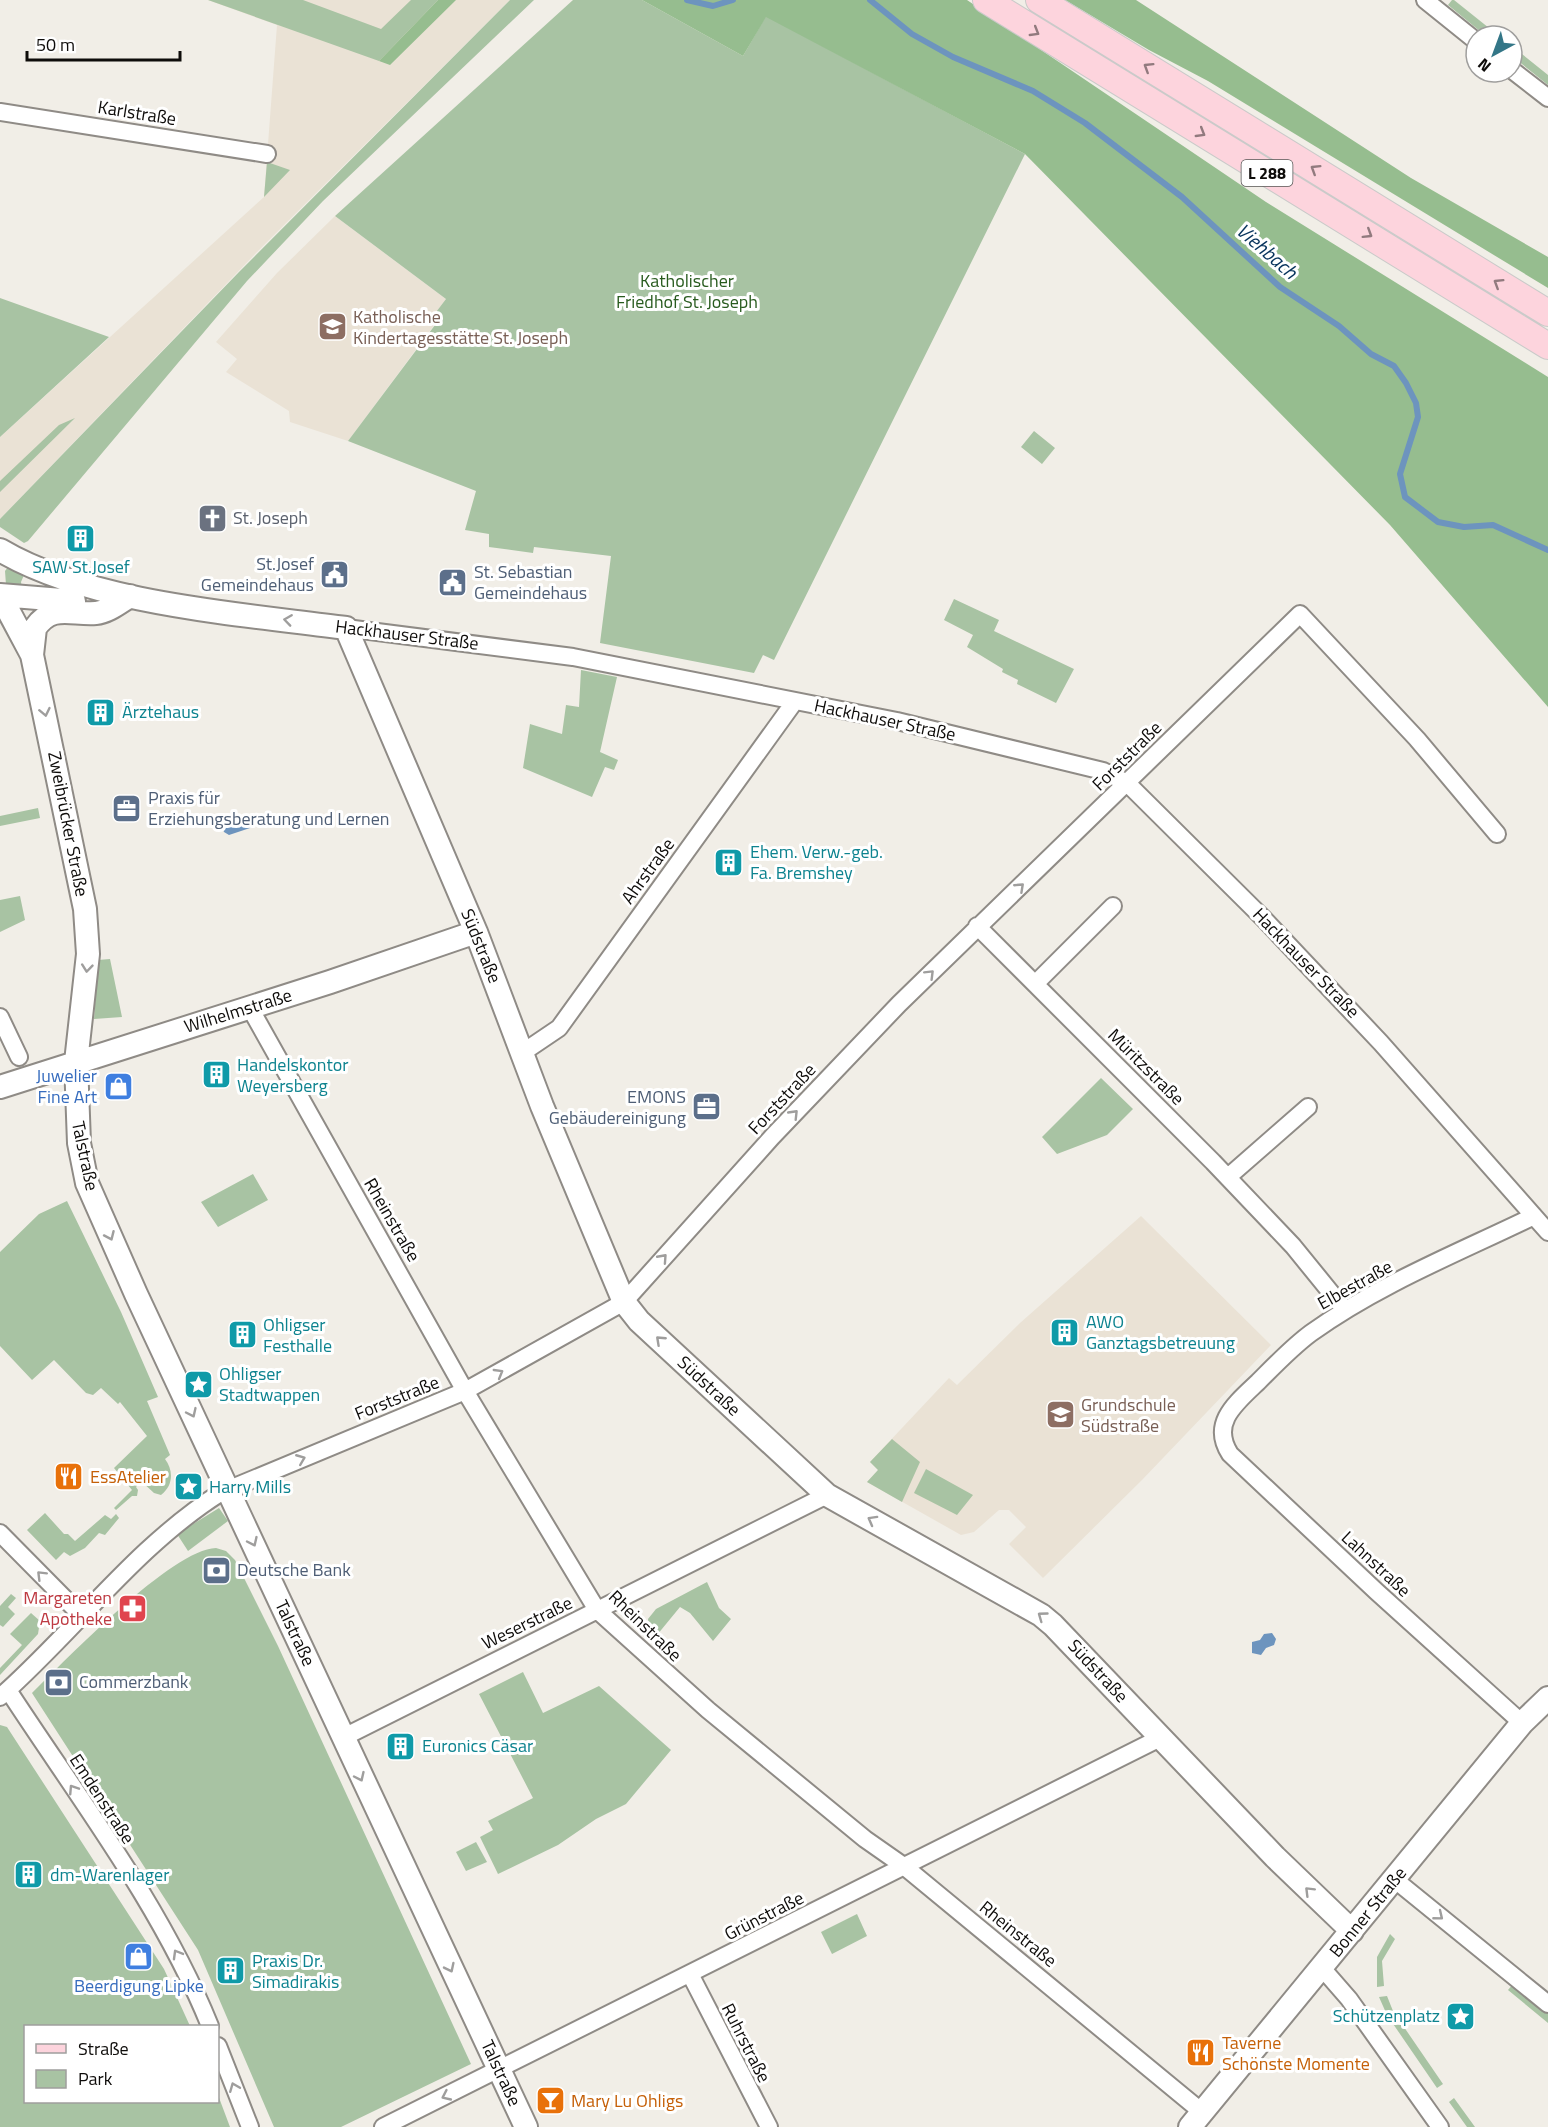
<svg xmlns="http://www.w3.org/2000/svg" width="1548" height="2127" font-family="'Titillium Web',sans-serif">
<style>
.built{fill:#eae2d5}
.green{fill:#a8c3a3}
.forest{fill:#96bd8f}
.water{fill:#6d94be}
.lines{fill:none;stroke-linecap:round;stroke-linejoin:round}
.stream{stroke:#6d94be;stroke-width:6}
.street-casing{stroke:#8f8b86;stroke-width:20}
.secondary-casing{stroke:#8f8b86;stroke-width:26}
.primary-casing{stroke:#cacac9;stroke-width:28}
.street{stroke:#fff;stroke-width:16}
.secondary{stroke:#fff;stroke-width:22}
.primary{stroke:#fdd4dd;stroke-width:26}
.oneway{stroke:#917a7e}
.oneway2{stroke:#9f9e9d}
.labels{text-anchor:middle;stroke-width:6;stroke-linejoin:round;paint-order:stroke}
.shield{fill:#fff;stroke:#565554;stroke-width:1.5}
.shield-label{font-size:16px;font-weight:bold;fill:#0e0c0a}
.street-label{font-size:18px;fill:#0e0c0a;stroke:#fff}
.park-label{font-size:18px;fill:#285b1e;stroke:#fff}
.education-label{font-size:18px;fill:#785e54;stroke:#fff;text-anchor:start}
.worship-label{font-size:18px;fill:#5b616d;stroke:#fff;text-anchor:start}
.service-label{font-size:18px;fill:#4e5e75;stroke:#fff;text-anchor:start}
.culture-label{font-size:18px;fill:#0d838f;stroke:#fff;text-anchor:start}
.shop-label{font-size:18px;fill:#366cbe;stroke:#fff;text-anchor:end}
.food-label{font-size:18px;fill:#c56008;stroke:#fff;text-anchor:start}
.health-label{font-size:18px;fill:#be3a42;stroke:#fff;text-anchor:end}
.water-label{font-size:20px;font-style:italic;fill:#07335c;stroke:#fff}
</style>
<rect width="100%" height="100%" fill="#f1eee7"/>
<path class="built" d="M208 0H510L257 252 0 519V437L264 197 277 25Z
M335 216 446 299 430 320 435 324 348 441 290 422 289 411 226 372 237 359 216 342 277 273Z
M1141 1216 1271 1345 1142 1480 1043 1578 1009 1544 1026 1527 1009 1510H999L974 1532 961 1535 867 1482 878 1470 870 1462 949 1378 957 1385 1020 1323Z"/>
<path class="green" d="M208 0H303L381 29 411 0H438L379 61Z
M510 0H534L323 201 247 281 28 541 24 543 0 527V519L239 272Z
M573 0H642L743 56 766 16 1025 154 774 660 763 655 754 673 600 643 611 556 534 547 533 553 489 547V534L465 530 476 491 348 441 435 325 430 320 446 299 335 216Z
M1452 0H1454L1499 36H1486L1448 5Z
M1512 46 1548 75V85L1512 56Z
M267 162 290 170 264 197Z
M0 298 109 337 0 437Z
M75 418 0 492V481L59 425Z
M1034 431 1055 448 1042 464 1021 447Z
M8 567 24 575 21 582 22 588 6 585 5 571Z
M954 599 999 620 994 631 1074 669 1056 703 1017 684 1018 680 1002 672 1003 669 967 647 973 635 944 620Z
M581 670 617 677 600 752 618 760 614 770 605 767 592 797 523 768 530 724 562 734 566 705 579 707Z
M38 808 40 818 0 826V816Z
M20 896 25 920 0 932V900Z
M110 959 122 1017 94 1019 98 960Z
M1101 1078 1133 1109 1107 1135 1057 1154 1042 1137Z
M253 1174 268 1200 218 1227 201 1202Z
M67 1201 121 1312 158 1397 147 1401 170 1455 165 1459C174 1471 173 1486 161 1495L154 1493 141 1481 136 1487 138 1490 137 1496H132L116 1510 114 1508 132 1490 114 1468 147 1436 120 1402 118 1404 101 1388 93 1395 86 1393 54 1360 32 1380 0 1346V1252L39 1214Z
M892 1439 920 1462 902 1502 867 1482 878 1470 870 1462Z
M926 1469 973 1495 957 1515 914 1493Z
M219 1508 228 1521 188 1551 177 1534Z
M45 1513 64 1534H68L75 1541 105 1515 111 1519 116 1514 119 1518 105 1535 99 1533 85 1548 70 1556 64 1552 56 1560 27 1530Z
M216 1548 226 1551 235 1560 278 1646 471 2064 341 2127H274L198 1950 32 1693C66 1660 172 1549 216 1548Z
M707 1582 719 1608 731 1619 713 1641 690 1613 680 1607 657 1635 649 1626 648 1619 656 1609Z
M11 1594 16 1598 8 1607 15 1614 3 1627 0 1625V1606Z
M31 1613 40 1621 38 1634 0 1675V1668L22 1645 10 1634Z
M523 1672 543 1713 599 1686 671 1750 626 1804 596 1819 558 1845 498 1874 480 1837 493 1830 488 1821 533 1798 479 1694Z
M0 1725 7 1727 164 1969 190 2026H26V2102H218V2095L230 2127H0Z
M476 1842 487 1862 466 1871 456 1852Z
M857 1914 867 1936 832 1954 821 1932Z
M1390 1934 1395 1939 1382 1961 1384 1986 1377 1987V1957Z
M1513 1984 1548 2014V2023L1508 1990Z
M1387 1996 1393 2011 1443 2084 1437 2088 1387 2015 1379 1997Z
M1454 2098 1475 2127H1467L1449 2102Z"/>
<path class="forest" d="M438 0H456L390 65 379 61Z
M642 0H967L1266 202 1548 377V707L1390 525 1025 154 766 17 743 56Z
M1065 0H1136L1411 178 1548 257V288L1208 81 1149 50Z"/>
<path class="water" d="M222 815 258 816 262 824 229 835 224 832 219 819Z
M1272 1633 1276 1639 1274 1645 1266 1648 1261 1655 1252 1653V1642L1260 1640 1264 1634Z"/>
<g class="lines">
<path class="stream" d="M687 0 713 6 733 0
M870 0 912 34 953 57 1033 91 1085 123 1182 197 1280 287 1339 326 1371 354 1394 366 1406 383 1416 403 1418 417 1400 474 1405 497 1438 522 1464 527 1493 525 1548 550"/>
<defs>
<path id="street" d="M1425 0 1476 41
M1512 70 1548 98
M0 112 267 154
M346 628 573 657 897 721 1103 771 1127 783 1264 919 1381 1043 1548 1232
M977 926 1213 1162 1293 1246 1345 1310
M1036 983 1113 906
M250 1008 465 1391 597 1610 708 1710 865 1839 905 1867 1202 2112
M0 1017 19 1057
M522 1053 559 1028 795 701
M1228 1177 1308 1107
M0 1533 82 1616
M8 1690C79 1799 161 1905 210 2026
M0 1697C75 1631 135 1547 220 1493L465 1391 624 1302 772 1137 899 1004 1300 614 1417 739 1497 834
M1522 1723 1377 1592 1230 1454C1210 1423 1236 1403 1258 1382 1275 1365 1292 1347 1311 1333 1379 1284 1460 1252 1534 1216
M342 1738 827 1495
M1394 1879 1548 2004
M1322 1968 1349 1999 1440 2127
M690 1974 769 2127
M218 2046 250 2127
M383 2127 1162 1737"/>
<path id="secondary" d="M0 550C91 604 241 614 346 628L476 932 542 1106 624 1302 639 1321 827 1495 1041 1615 1053 1625 1275 1857 1352 1931
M0 595 32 655 85 909 88 954 76 1062 79 1143 87 1183 136 1294 526 2127
M0 595 74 601
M32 655 35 628C52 603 71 615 96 613 108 612 120 602 130 596
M0 1087 330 982 476 932
M1190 2127 1522 1723 1548 1698"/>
<path id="primary" d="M986 0 1548 346
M1039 0 1548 313"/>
</defs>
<use href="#street" class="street-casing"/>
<use href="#secondary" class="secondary-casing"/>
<use href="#primary" class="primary-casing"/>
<use href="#street" class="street"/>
<use href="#secondary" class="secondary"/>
<use href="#primary" class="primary"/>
</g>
<defs><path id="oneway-chevron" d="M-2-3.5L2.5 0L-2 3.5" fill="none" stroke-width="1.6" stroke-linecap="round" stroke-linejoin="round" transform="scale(1.5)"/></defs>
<g class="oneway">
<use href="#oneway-chevron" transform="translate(1035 32) rotate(31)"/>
<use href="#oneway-chevron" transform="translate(1148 67) rotate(-148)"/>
<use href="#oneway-chevron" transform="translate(1201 133) rotate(31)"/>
<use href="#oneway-chevron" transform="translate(1315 169) rotate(-148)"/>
<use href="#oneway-chevron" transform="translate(1368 234) rotate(32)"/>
<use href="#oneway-chevron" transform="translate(1498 283) rotate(-148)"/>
</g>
<g class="oneway2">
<use href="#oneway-chevron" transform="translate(288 620) rotate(-172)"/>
<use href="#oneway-chevron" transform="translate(45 712) rotate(78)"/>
<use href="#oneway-chevron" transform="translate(1020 887) rotate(-43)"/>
<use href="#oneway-chevron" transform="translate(87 968) rotate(96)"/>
<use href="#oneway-chevron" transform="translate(930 974) rotate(-45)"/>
<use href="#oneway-chevron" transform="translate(794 1114) rotate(-46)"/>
<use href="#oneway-chevron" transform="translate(110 1236) rotate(66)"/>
<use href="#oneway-chevron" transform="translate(663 1258) rotate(-48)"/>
<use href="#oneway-chevron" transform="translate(660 1340) rotate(-137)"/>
<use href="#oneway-chevron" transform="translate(499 1373) rotate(-30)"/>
<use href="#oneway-chevron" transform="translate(192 1413) rotate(65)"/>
<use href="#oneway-chevron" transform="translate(301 1459) rotate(-22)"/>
<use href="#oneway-chevron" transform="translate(872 1520) rotate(-151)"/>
<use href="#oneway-chevron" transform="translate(253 1542) rotate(65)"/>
<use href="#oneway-chevron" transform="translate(41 1575) rotate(-135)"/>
<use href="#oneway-chevron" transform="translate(1042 1616) rotate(-144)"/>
<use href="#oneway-chevron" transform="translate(360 1777) rotate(65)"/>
<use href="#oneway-chevron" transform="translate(73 1789) rotate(-123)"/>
<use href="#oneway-chevron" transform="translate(1309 1891) rotate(-135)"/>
<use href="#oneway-chevron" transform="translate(1439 1916) rotate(39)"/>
<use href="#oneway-chevron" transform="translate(177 1954) rotate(-120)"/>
<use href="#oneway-chevron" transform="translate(450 1968) rotate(64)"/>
<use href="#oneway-chevron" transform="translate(234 2087) rotate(-112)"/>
<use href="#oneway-chevron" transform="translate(446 2096) rotate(155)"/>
</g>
<defs>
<symbol id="school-square" viewBox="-11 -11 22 22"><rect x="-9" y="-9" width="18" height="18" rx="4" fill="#8d6e63" stroke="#fff"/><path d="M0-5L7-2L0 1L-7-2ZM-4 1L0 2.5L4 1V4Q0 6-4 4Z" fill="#fff"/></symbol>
<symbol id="church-square" viewBox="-11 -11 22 22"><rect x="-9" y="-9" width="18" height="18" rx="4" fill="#6b7280" stroke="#fff"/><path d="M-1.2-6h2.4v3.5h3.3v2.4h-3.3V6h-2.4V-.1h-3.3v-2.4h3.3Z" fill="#fff"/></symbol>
<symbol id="building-square" viewBox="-11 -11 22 22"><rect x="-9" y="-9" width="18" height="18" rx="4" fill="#0f9aa8" stroke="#fff"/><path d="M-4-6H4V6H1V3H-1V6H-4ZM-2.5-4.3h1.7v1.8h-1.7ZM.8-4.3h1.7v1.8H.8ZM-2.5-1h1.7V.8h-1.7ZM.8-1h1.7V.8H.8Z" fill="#fff"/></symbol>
<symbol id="civic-square" viewBox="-11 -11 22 22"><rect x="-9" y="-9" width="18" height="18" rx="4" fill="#5c6f8a" stroke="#fff"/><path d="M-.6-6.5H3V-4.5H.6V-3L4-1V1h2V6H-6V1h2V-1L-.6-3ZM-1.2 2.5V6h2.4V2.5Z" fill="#fff"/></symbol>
<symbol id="office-square" viewBox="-11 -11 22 22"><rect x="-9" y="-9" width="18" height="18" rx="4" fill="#5c6f8a" stroke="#fff"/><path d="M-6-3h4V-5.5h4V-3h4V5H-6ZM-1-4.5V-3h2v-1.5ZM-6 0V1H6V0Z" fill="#fff"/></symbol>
<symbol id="shop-square" viewBox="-11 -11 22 22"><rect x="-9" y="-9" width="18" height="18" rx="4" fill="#3f7fe0" stroke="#fff"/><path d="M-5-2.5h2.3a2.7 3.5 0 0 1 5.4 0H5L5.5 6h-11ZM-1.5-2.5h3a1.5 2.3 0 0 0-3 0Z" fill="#fff"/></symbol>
<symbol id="sight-square" viewBox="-11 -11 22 22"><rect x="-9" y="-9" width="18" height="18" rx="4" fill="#0f9aa8" stroke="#fff"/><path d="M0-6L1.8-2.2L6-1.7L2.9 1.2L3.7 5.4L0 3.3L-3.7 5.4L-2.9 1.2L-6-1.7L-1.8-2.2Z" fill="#fff"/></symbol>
<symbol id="restaurant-square" viewBox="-11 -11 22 22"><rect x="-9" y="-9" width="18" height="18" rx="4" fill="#e8710a" stroke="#fff"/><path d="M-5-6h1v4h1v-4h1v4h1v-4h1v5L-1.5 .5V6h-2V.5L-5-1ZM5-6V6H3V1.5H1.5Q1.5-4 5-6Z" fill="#fff"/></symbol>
<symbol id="bank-square" viewBox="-11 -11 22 22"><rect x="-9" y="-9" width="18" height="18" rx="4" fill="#5c6f8a" stroke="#fff"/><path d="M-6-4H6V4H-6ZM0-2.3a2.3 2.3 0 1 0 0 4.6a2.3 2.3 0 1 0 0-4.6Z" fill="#fff"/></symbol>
<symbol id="pharmacy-square" viewBox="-11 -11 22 22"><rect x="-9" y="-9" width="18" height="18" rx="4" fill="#e0444e" stroke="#fff"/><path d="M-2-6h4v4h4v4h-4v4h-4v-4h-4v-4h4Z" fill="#fff"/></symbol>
<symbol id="bar-square" viewBox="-11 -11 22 22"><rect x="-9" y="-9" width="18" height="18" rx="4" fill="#e8710a" stroke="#fff"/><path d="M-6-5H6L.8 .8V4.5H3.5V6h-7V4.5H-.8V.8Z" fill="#fff"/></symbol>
</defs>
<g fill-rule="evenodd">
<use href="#school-square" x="316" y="310" width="33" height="33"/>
<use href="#church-square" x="196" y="502" width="33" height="33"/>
<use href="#building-square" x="64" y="522" width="33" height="33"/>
<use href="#civic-square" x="318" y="558" width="33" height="33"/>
<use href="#civic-square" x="436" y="566" width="33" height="33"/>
<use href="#building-square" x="84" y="696" width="33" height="33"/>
<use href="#office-square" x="110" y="792" width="33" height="33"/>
<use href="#building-square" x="712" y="846" width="33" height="33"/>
<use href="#building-square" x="200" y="1058" width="33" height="33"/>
<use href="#shop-square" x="102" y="1070" width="33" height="33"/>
<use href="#office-square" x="690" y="1090" width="33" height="33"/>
<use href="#building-square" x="1048" y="1316" width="33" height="33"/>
<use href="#building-square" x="226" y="1318" width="33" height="33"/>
<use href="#sight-square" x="182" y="1368" width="33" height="33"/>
<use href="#school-square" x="1044" y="1398" width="33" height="33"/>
<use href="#restaurant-square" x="52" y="1460" width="33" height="33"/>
<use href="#sight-square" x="172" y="1470" width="33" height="33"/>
<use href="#bank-square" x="200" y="1554" width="33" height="33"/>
<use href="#pharmacy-square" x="116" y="1592" width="33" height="33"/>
<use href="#bank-square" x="42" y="1666" width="33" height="33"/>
<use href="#building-square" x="384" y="1730" width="33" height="33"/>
<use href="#building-square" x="12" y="1858" width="33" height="33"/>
<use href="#shop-square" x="122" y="1940" width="33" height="33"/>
<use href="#building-square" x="214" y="1954" width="33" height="33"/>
<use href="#sight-square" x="1444" y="2000" width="33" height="33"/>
<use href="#restaurant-square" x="1184" y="2036" width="33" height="33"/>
<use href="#bar-square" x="534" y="2084" width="33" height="33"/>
</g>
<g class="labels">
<rect class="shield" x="1241.5" y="160" width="51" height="26" rx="4.5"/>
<g class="shield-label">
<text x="1267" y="179">L 288</text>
</g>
<g class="street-label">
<text transform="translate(137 113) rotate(9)" y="6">Karlstraße</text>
<text transform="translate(407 635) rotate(7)" y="6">Hackhauser Straße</text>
<text transform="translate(885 720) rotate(12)" y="6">Hackhauser Straße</text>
<text transform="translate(1127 756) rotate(-45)" y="6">Forststraße</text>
<text transform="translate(68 824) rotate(79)" y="6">Zweibrücker Straße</text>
<text transform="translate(648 871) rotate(-54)" y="6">Ahrstraße</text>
<text transform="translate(481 946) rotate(68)" y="6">Südstraße</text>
<text transform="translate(1306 963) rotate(46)" y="6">Hackhauser Straße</text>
<text transform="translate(238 1011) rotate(-17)" y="6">Wilhelmstraße</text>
<text transform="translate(1146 1067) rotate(45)" y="6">Müritzstraße</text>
<text transform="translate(782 1099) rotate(-47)" y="6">Forststraße</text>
<text transform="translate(85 1156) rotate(78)" y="6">Talstraße</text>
<text transform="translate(392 1220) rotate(60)" y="6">Rheinstraße</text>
<text transform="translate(1355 1285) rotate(-29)" y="6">Elbestraße</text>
<text transform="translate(709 1386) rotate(43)" y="6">Südstraße</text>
<text transform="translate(397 1398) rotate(-22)" y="6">Forststraße</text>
<text transform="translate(1376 1564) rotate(43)" y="6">Lahnstraße</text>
<text transform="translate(527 1623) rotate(-26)" y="6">Weserstraße</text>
<text transform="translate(645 1626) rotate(44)" y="6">Rheinstraße</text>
<text transform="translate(295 1633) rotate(65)" y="6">Talstraße</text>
<text transform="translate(1098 1671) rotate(47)" y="6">Südstraße</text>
<text transform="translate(102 1799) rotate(57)" y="6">Emdenstraße</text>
<text transform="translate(1368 1912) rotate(-51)" y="6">Bonner Straße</text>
<text transform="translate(764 1916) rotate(-27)" y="6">Grünstraße</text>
<text transform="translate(1018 1934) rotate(39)" y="6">Rheinstraße</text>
<text transform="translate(746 2043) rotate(63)" y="6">Ruhrstraße</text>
<text transform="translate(501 2073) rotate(65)" y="6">Talstraße</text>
</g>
<g class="park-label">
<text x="687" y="287">Katholischer<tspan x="687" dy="21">Friedhof St. Joseph</tspan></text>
</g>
<g class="education-label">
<text x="353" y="323">Katholische<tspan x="353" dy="21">Kindertagesstätte St. Joseph</tspan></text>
<text x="1081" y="1411">Grundschule<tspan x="1081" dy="21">Südstraße</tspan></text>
</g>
<g class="worship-label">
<text x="233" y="524">St. Joseph</text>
</g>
<g class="service-label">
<text x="314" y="570" text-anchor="end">St.Josef<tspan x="314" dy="21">Gemeindehaus</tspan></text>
<text x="474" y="578">St. Sebastian<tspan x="474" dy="21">Gemeindehaus</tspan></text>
<text x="148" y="804">Praxis für<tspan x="148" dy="21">Erziehungsberatung und Lernen</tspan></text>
<text x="686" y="1103" text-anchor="end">EMONS<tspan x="686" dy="21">Gebäudereinigung</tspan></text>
<text x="237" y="1576">Deutsche Bank</text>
<text x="79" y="1688">Commerzbank</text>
</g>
<g class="culture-label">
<text x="81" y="573" text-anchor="middle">SAW St.Josef</text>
<text x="122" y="718">Ärztehaus</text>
<text x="750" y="858">Ehem. Verw.-geb.<tspan x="750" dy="21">Fa. Bremshey</tspan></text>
<text x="237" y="1071">Handelskontor<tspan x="237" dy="21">Weyersberg</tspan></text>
<text x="1086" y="1328">AWO<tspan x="1086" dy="21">Ganztagsbetreuung</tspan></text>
<text x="263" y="1331">Ohligser<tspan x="263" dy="21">Festhalle</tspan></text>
<text x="219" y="1380">Ohligser<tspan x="219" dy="21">Stadtwappen</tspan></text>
<text x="209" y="1493">Harry Mills</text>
<text x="422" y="1752">Euronics Cäsar</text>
<text x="50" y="1881">dm-Warenlager</text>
<text x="252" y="1967">Praxis Dr.<tspan x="252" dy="21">Simadirakis</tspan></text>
<text x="1440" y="2022" text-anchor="end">Schützenplatz</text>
</g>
<g class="shop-label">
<text x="97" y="1082">Juwelier<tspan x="97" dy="21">Fine Art</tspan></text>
<text x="139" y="1992" text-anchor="middle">Beerdigung Lipke</text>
</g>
<g class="food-label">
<text x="90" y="1483">EssAtelier</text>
<text x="1222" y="2049">Taverne<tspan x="1222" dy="21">Schönste Momente</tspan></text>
<text x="571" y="2107">Mary Lu Ohligs</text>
</g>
<g class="health-label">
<text x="112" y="1604">Margareten<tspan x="112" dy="21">Apotheke</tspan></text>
</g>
<g class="water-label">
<text transform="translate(1267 251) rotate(41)" y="7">Viehbach</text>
</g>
</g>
<rect x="24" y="2025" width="195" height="78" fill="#ffffff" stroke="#9f9e9d" stroke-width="1.5"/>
<rect x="36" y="2044" width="30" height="9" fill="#fdd4dd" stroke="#9f9e9d" stroke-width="1.5"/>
<text x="78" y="2055" font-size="18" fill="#0e0c0a">Straße</text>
<rect x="36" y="2070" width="30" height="18" fill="#a8c3a3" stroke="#9f9e9d" stroke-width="1.5"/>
<text x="78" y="2085" font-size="18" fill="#0e0c0a">Park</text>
<g transform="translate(1494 54) rotate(221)"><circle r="28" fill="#ffffff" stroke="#9f9e9d" stroke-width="1.5"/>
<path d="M0-4.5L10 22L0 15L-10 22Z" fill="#337687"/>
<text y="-9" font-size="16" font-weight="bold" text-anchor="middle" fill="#0e0c0a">N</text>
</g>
<path d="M27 51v9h153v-9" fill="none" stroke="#0e0c0a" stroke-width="3"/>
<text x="36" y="51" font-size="18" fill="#0e0c0a" stroke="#ffffff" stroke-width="4.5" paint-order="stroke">50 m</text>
</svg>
